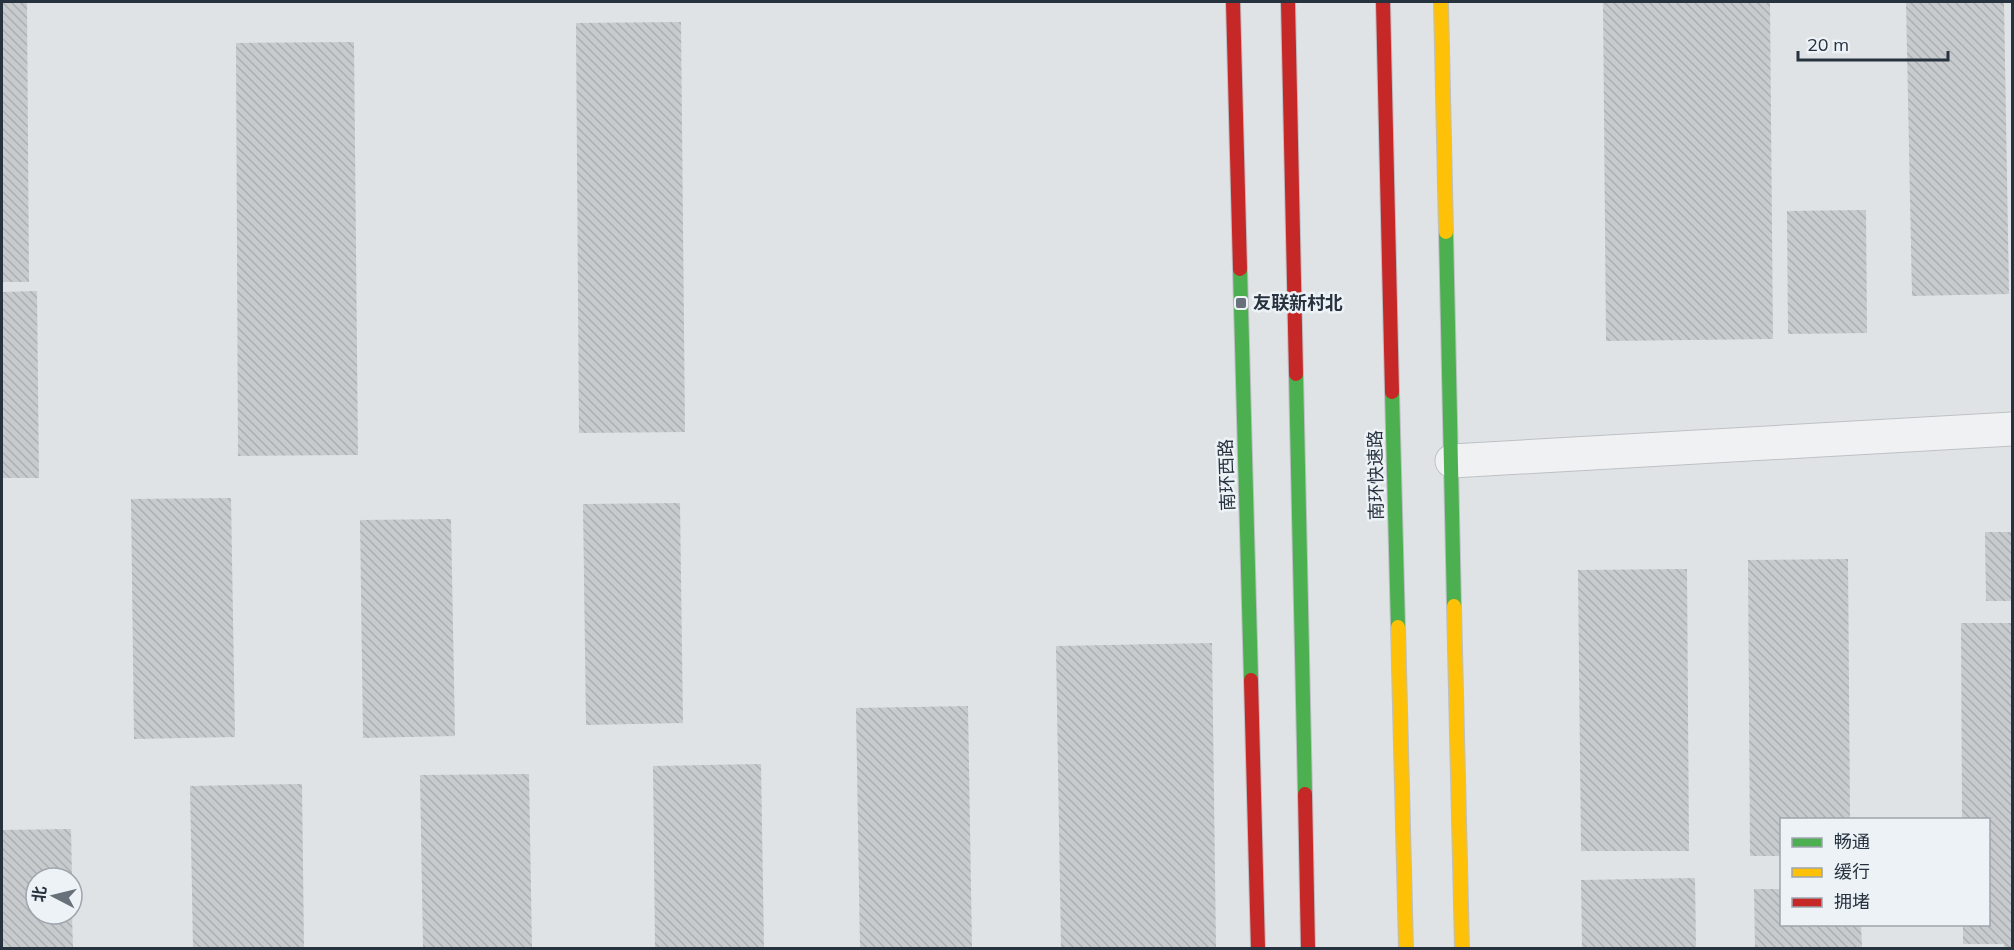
<svg xmlns="http://www.w3.org/2000/svg" width="2014" height="950" font-family="Mulish,'Noto Sans SC',sans-serif">
<style>
.building{fill:url(#building-back-hatch)}
.lines{fill:none;stroke-linecap:round;stroke-linejoin:round}
.street-casing{stroke:#bec1c4;stroke-width:35}
.fast-casing{stroke:#bcc0c4;stroke-width:16}
.slow-casing{stroke:#bcc0c4;stroke-width:16}
.jam-casing{stroke:#bcc0c4;stroke-width:16}
.street{stroke:#f0f1f2;stroke-width:33}
.fast{stroke:#4caf50;stroke-width:14}
.slow{stroke:#ffc107;stroke-width:14}
.jam{stroke:#c62828;stroke-width:14}
.poi-dot{fill:#687079;stroke:#edf2f6;stroke-width:2}
.labels{text-anchor:middle;stroke-width:5;stroke-linejoin:round;paint-order:stroke}
.poi-label{font-size:18px;font-weight:bold;fill:#27323f;stroke:#edf2f6;text-anchor:start}
.street-label{font-size:18px;fill:#27323f;stroke:#edf2f6}
</style>
<defs>
<pattern id="building-back-hatch" width="6" height="6" patternUnits="userSpaceOnUse" patternTransform="scale(1.5)"><rect width="6" height="6" fill="#c8cbce"/><path d="M-1 5l2 2M0 0l6 6M5-1l2 2" fill="none" stroke="#acafb2"/></pattern>
</defs>
<rect width="100%" height="100%" fill="#e0e3e6"/>
<path class="building" d="M1603 2H1770L1773 339 1606 341Z
M1906 2H2004L2009 294 1912 296Z
M2 3H27L29 282H2Z
M681 22 685 432 579 433 576 23Z
M354 42 358 455 238 456 236 43Z
M1866 210 1867 333 1788 334 1787 211Z
M37 291 39 478H2V292Z
M231 498 235 737 134 739 131 499Z
M680 503 683 723 586 725 583 504Z
M451 519 455 736 363 738 360 520Z
M1985 532H2012V601H1986Z
M1848 559 1850 820H1782V856H1750L1748 560Z
M1687 569 1689 851H1581L1578 570Z
M1961 623H2012V948H2004V944H1963V924H1988V820H1962Z
M1212 643 1216 948H1061L1056 646Z
M968 706 972 948H860L856 708Z
M761 764 764 948H655L653 766Z
M529 774 532 948H423L420 775Z
M302 784 304 948H193L190 786Z
M71 829 72 878H36V914H72L73 948H2V830Z
M1695 878 1696 948H1582L1581 880Z
M1754 889H1782V924H1861L1862 948H1755Z"/>
<g class="lines">
<defs>
<path id="street" d="M1452 461 2012 429"/>
<path id="fast" d="M1446 232 1454 606
M1240 269 1251 680
M1296 374 1305 794
M1392 392 1398 627"/>
<path id="slow" d="M1441 2 1446 232
M1454 606 1462 948
M1398 627 1406 948"/>
<path id="jam" d="M1233 2 1240 269
M1288 2 1296 374
M1383 2 1392 392
M1251 680 1258 948
M1305 794 1308 948"/>
</defs>
<use href="#street" class="street-casing"/>
<use href="#fast" class="fast-casing"/>
<use href="#slow" class="slow-casing"/>
<use href="#jam" class="jam-casing"/>
<use href="#street" class="street"/>
<use href="#fast" class="fast"/>
<use href="#slow" class="slow"/>
<use href="#jam" class="jam"/>
</g>
<rect class="poi-dot" x="1235" y="297" width="12" height="12" rx="3"/>
<g class="labels">
<g class="poi-label">
<text x="1253" y="309">友联新村北</text>
</g>
<g class="street-label">
<text transform="translate(1227 475) rotate(-92)" y="6">南环西路</text>
<text transform="translate(1376 475) rotate(-91)" y="6">南环快速路</text>
</g>
</g>
<rect width="2014" height="950" fill="none" stroke="#27323f" stroke-width="6"/>
<rect x="1780" y="818" width="210" height="108" fill="#edf2f6" stroke="#9ea5ad" stroke-width="1.5"/>
<rect x="1792" y="838" width="30" height="9" fill="#4caf50" stroke="#9ea5ad" stroke-width="1.5"/>
<text x="1834" y="848" font-size="18" fill="#27323f">畅通</text>
<rect x="1792" y="868" width="30" height="9" fill="#ffc107" stroke="#9ea5ad" stroke-width="1.5"/>
<text x="1834" y="878" font-size="18" fill="#27323f">缓行</text>
<rect x="1792" y="898" width="30" height="9" fill="#c62828" stroke="#9ea5ad" stroke-width="1.5"/>
<text x="1834" y="908" font-size="18" fill="#27323f">拥堵</text>
<g transform="translate(54 896) rotate(277)"><circle r="28" fill="#edf2f6" stroke="#9ea5ad" stroke-width="1.5"/>
<path d="M0-4.5L10 22L0 15L-10 22Z" fill="#687079"/>
<text y="-9" font-size="16" font-weight="bold" text-anchor="middle" fill="#27323f">北</text>
</g>
<path d="M1798 51v9h150v-9" fill="none" stroke="#27323f" stroke-width="3"/>
<text x="1807" y="51" font-size="18" fill="#27323f" stroke="#edf2f6" stroke-width="4.5" paint-order="stroke">20 m</text>
</svg>
